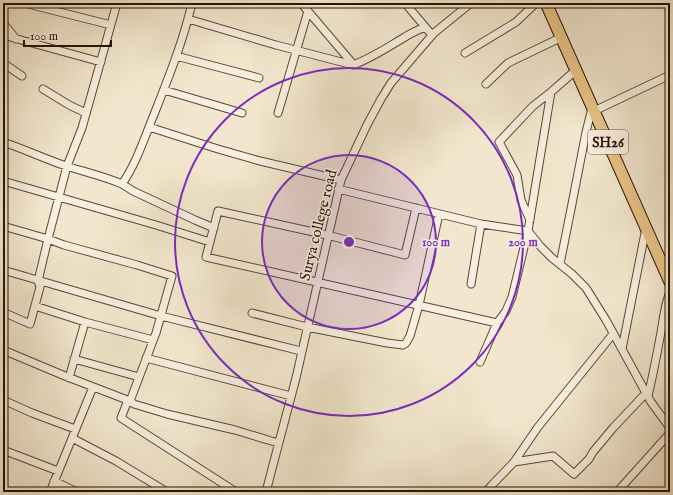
<svg xmlns="http://www.w3.org/2000/svg" width="673" height="495" font-family="'IM FELL English',serif">
<style>
.lines{fill:none;stroke-linecap:round;stroke-linejoin:round}
.minor-casing{stroke:#594734;stroke-width:9}
.primary-casing{stroke:#261201;stroke-width:13}
.minor{stroke:#f7efdf;stroke-width:7}
.primary{stroke:#e9c487;stroke-width:11}
.ring{fill:none;stroke:#7b2cbf;stroke-width:2}
.labels{text-anchor:middle;stroke-width:3;stroke-linejoin:round;paint-order:stroke}
.shield{fill:#f7efdf;stroke:#655444;stroke-width:1}
.shield-label{font-size:14px;font-weight:bold;fill:#261201}
.street-label{font-size:15px;fill:#261201;stroke:#f7efdf}
.centre{fill:#7b2cbf;stroke:#f7efdf;stroke-width:2}
.ring-label{font-size:12px;text-anchor:middle;font-weight:bold;fill:#7b2cbf;stroke:#f7efdf;stroke-width:3;stroke-linejoin:round;paint-order:stroke}
</style>
<rect width="100%" height="100%" fill="#f2e7ce"/>
<filter id="stains"><feTurbulence type="fractalNoise" baseFrequency=".005" numOctaves="4"/><feColorMatrix values="0 0 0 0 .2 0 0 0 0 .09 0 0 0 0 .02 0 0 0 .5 -.17"/></filter>
<radialGradient id="worn" r=".72"><stop offset=".6" stop-color="#630" stop-opacity="0"/><stop offset="1" stop-color="#630" stop-opacity=".3"/></radialGradient>
<g class="lines">
<defs>
<path id="minor" d="M24 3 111 25
M301 3 353 64
M405 3 432 35
M188 19 276 45 353 65C372 58 388 47 405 37 411 33 418 30 425 27
M3 23 16 39
M3 35 101 62
M465 53 516 22 536 3
M176 56 259 78
M3 63 22 76
M576 70 551 92 528 231 541 247 552 258 572 274 586 288 606 320 646 393 651 402 670 428
M486 84 508 63 562 37
M43 89 69 105 86 113
M164 90 242 113
M594 111 670 75
M278 113 308 11
M149 127 218 149 260 161 341 180
M3 142C24 149 45 159 66 166 85 172 104 176 122 184 136 164 144 139 153 117 168 79 183 42 192 3
M3 181 156 225 210 242
M122 184 133 191 195 220 214 228
M338 189 481 224 528 231 512 297 506 311 497 323 480 362
M416 208 405 255 327 235 218 211 206 257 497 323
M530 220 521 200 517 175 499 142 533 106 551 92
M3 226 48 239 64 245 137 265 172 276 156 333 130 401 65 376 3 350
M560 264 572 204 586 132 592 108
M3 270 161 316 301 351
M471 284 481 224
M35 306 85 322 153 340
M3 312 30 324 40 287 38 281 48 239 67 166 82 128 117 3
M252 313 307 327 387 343 403 345 406 343 410 336 419 305 439 214
M622 349 646 228
M146 358 291 396
M74 359 139 377
M69 378 85 322
M648 396C653 375 657 354 661 332 663 322 665 301 670 293
M3 400 32 413 75 429
M128 400 121 418 236 492
M130 401 134 404 167 414 235 430 278 443
M72 438 116 461 167 492
M3 450 58 471
M514 462 553 456 574 474 589 459 593 452 613 428 646 393
M54 481 77 492
M50 492 93 387
M266 492 273 465 296 378 341 180 367 125 381 99 391 83 434 33 471 3
M486 492 492 485 514 462 538 427 613 334
M617 492 670 433"/>
<path id="primary" d="M546 3 670 282"/>
</defs>
<use href="#minor" class="minor-casing"/>
<use href="#primary" class="primary-casing"/>
<use href="#minor" class="minor"/>
<use href="#primary" class="primary"/>
</g>
<circle cx="349" cy="242" r="87" fill="#7b2cbf" fill-opacity=".12"/>
<g class="ring">
<circle cx="349" cy="242" r="87"/>
<circle cx="349" cy="242" r="174"/>
</g>
<g class="labels">
<rect class="shield" x="588" y="130" width="40" height="24" rx="3"/>
<g class="shield-label">
<text x="608" y="147">SH26</text>
</g>
<g class="street-label">
<text transform="translate(318 225) rotate(-76)" y="5">Surya college road</text>
</g>
</g>
<circle cx="349" cy="242" r="6" class="centre"/>
<g class="ring-label">
<text x="436" y="246">100 m</text>
<text x="523" y="246">200 m</text>
</g>
<rect width="673" height="495" fill="none" stroke="#f2e7ce" stroke-width="16"/>
<rect x="4" y="4" width="665" height="487" fill="none" stroke="#261201" stroke-width="2"/>
<rect x="8" y="8" width="657" height="479" fill="none" stroke="#261201"/>
<path d="M24 40v6h87v-6" fill="none" stroke="#261201" stroke-width="2"/>
<text x="30" y="40" font-size="12" fill="#261201" stroke="#f7efdf" stroke-width="3" paint-order="stroke">100 m</text>
<rect width="100%" height="100%" filter="url(#stains)"/>
<rect width="100%" height="100%" fill="url(#worn)"/>
</svg>
